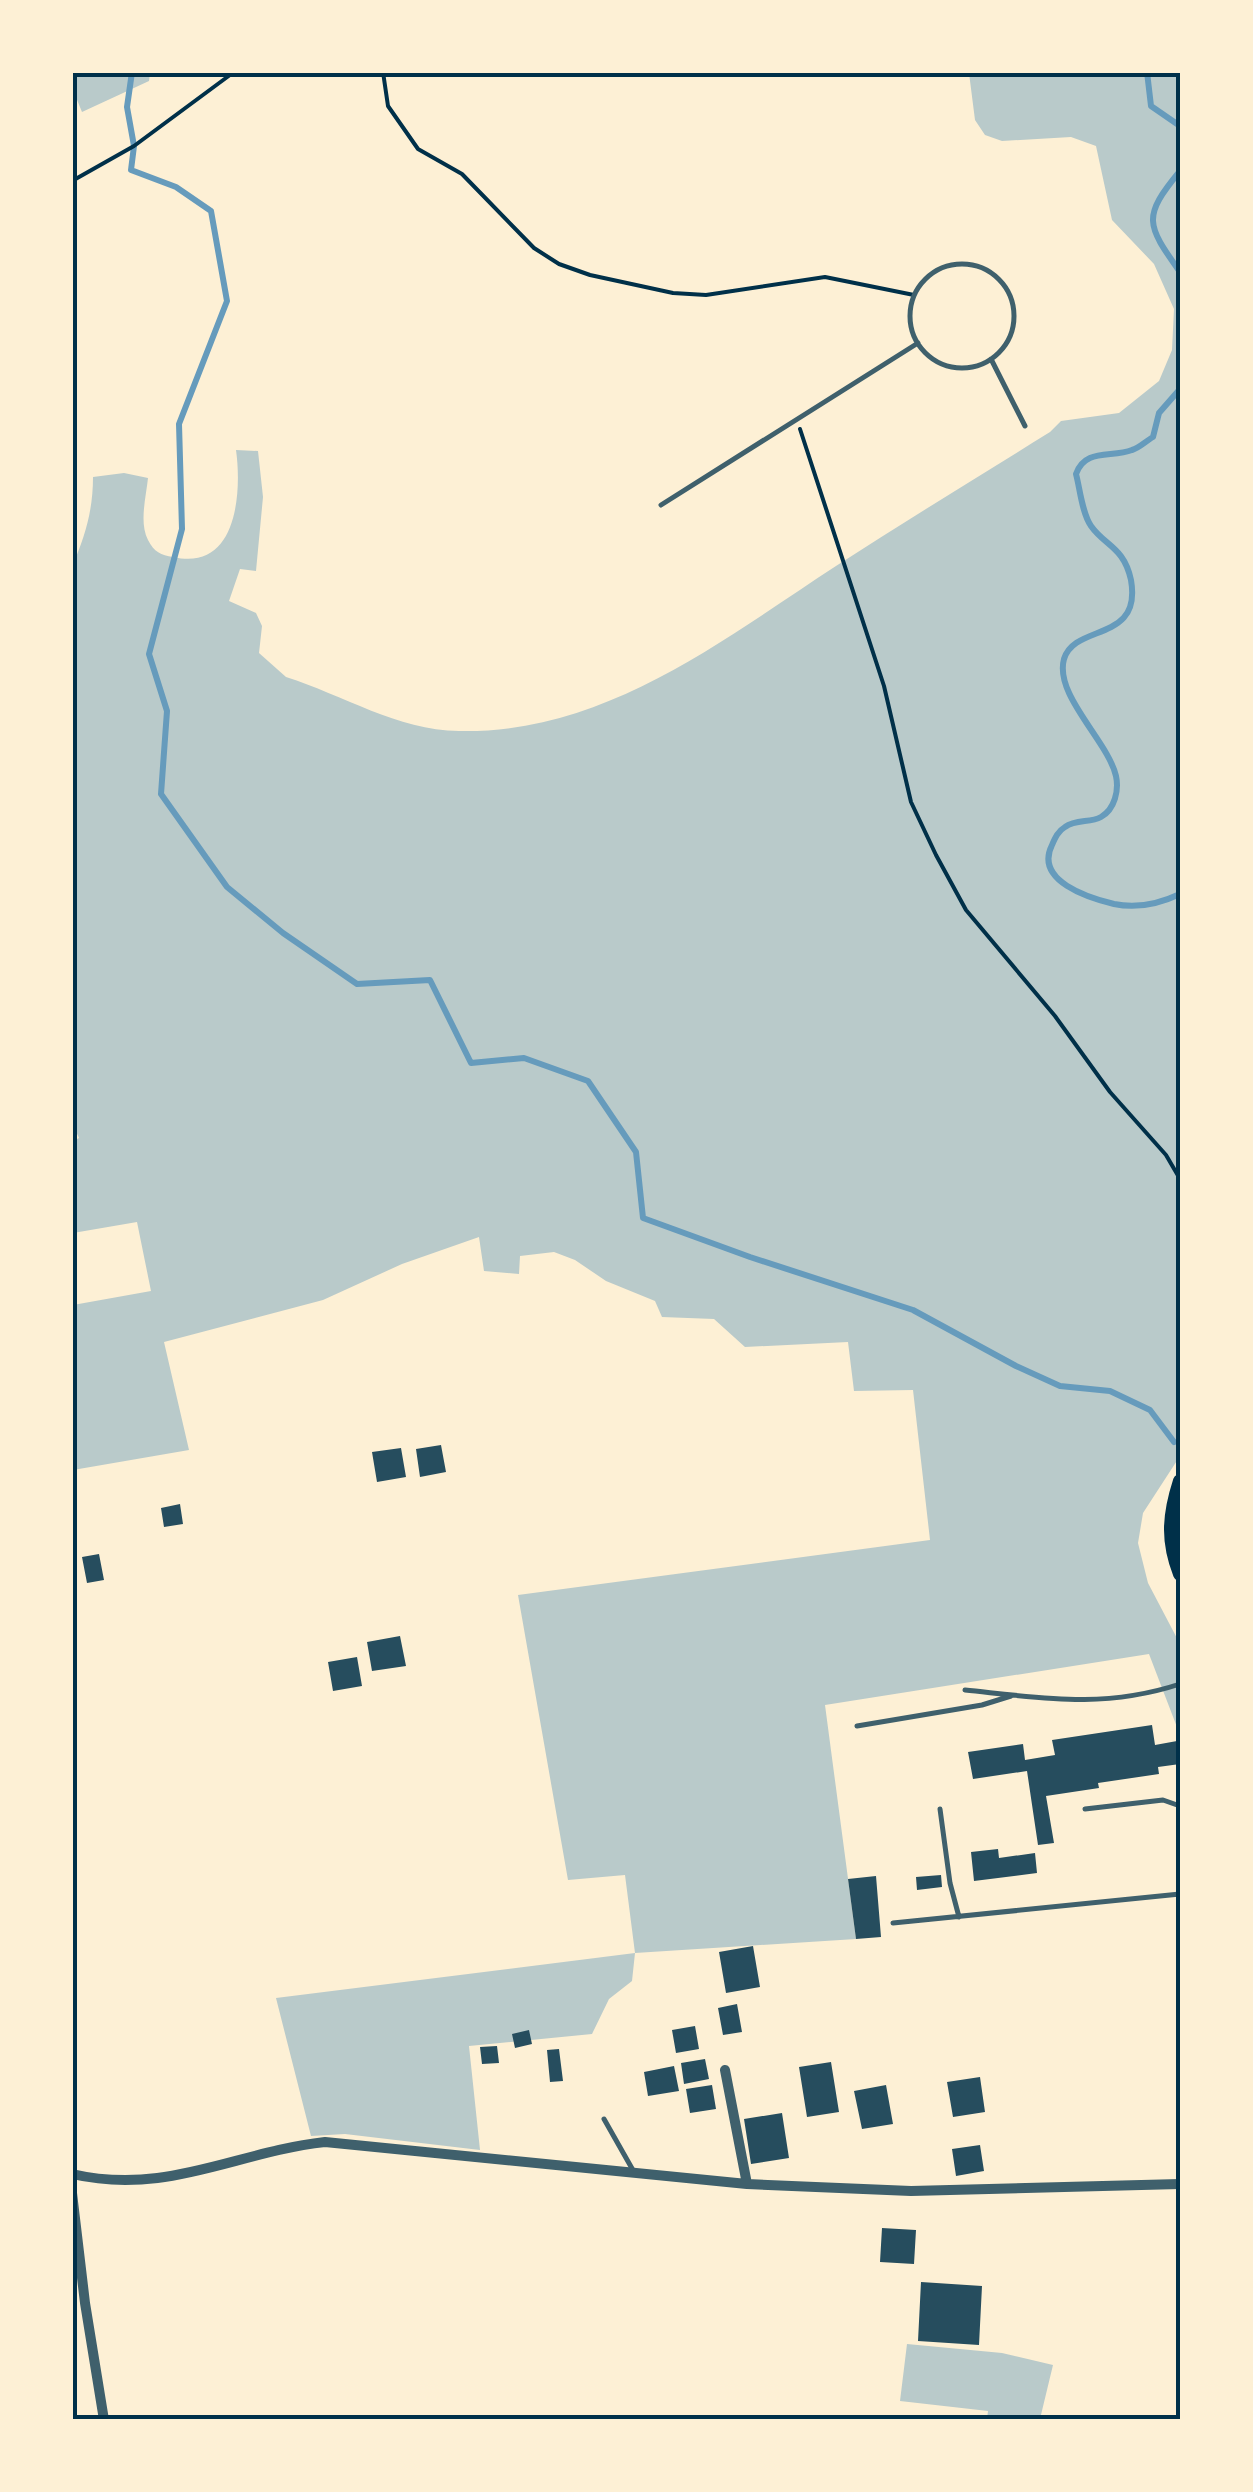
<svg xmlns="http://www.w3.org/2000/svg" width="1253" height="2492" font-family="Barlow,sans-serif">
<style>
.green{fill:#b9caca}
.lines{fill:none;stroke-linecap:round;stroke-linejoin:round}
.stream{stroke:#669bbc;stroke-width:6}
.building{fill:#264d5e}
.path{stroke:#003049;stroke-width:4}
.service{stroke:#3f606c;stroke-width:5}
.minor{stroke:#3f606c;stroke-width:10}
.secondary{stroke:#003049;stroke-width:14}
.neatline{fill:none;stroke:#003049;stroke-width:4}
</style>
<rect width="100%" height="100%" fill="#fdf0d5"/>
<path class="green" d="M72 73 73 72 150 73 149 81 82 112 73 90Z
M969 73H1180V1456L1143 1513 1138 1543 1148 1583 1180 1644V1735L1149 1654 825 1705 856 1939 635 1953 632 1981 609 1999 592 2034 469 2046 480 2150 345 2134 311 2136 276 1998 635 1953 625 1875 568 1880 518 1595 930 1540 913 1390 854 1391 848 1342 745 1347 714 1319 662 1317 655 1301 606 1281 575 1260 554 1252 520 1256 519 1274 484 1271 479 1237 402 1264 323 1300 164 1342 189 1450 73 1470V1305L151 1291 137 1222 73 1233V1141L79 1138 72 1123V567C85 536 93 511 93 477L124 473 148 478C146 497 139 523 148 540 154 552 161 555 173 557 237 572 242 493 236 450L258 451 263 497 256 571 240 569 229 601 256 613 262 626 259 653 286 677C343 695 397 730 459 731 604 734 721 641 836 566 907 520 978 477 1050 432L1061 421 1119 413 1159 381 1172 350 1174 309 1154 264 1112 220 1096 146 1071 137 1002 141 985 135 975 120Z
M907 2344 1002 2353 1053 2365 1040 2419H987L988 2411 900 2401Z"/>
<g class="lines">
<path class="stream" d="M132 72 127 107 134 146 131 170 176 187 211 211 227 301 179 424 182 529 149 654 167 711 161 794 227 887 283 933 357 984 430 980 471 1063 524 1058 588 1081 636 1152 643 1218 750 1257 913 1310 1016 1366 1060 1386 1110 1391 1150 1410 1174 1442
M1147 72 1151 106 1180 126
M1180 171C1142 217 1146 224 1180 272
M1180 389 1159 413 1153 437C1146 441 1139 448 1132 450 1111 458 1085 448 1076 474 1080 489 1082 513 1091 526 1105 546 1124 547 1131 580 1142 643 1075 623 1064 659 1054 695 1108 741 1116 776 1119 790 1115 809 1101 817 1090 823 1076 819 1065 827 1058 831 1055 838 1052 845 1034 881 1089 898 1114 904 1138 909 1159 904 1180 894"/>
</g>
<path class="building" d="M441 1445 446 1472 420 1477 416 1449Z
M401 1448 406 1477 377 1482 372 1452Z
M180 1504 183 1524 164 1527 161 1508Z
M99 1554 104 1580 87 1583 82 1557Z
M400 1636 406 1666 372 1671 367 1642Z
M357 1657 362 1686 333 1691 328 1662Z
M1152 1725 1155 1745 1177 1741 1176 1726 1180 1735V1764L1158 1767 1159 1774 1098 1783 1099 1788 1046 1796 1054 1843 1038 1845 1027 1771 973 1779 968 1752 1023 1744 1025 1760 1055 1755 1052 1740Z
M998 1849 999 1858 1035 1853 1037 1873 974 1881 971 1852Z
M941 1875 942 1887 917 1890 916 1877Z
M876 1876 881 1937 856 1939 848 1879Z
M753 1946 760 1987 726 1993 719 1952Z
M737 2004 742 2032 723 2035 718 2008Z
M695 2026 699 2049 676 2053 672 2030Z
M529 2030 532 2044 515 2048 512 2034Z
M497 2046 499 2063 482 2064 480 2047Z
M559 2049 563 2081 550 2082 547 2050Z
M705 2059 709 2079 684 2084 681 2063Z
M831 2062 839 2112 807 2117 799 2067Z
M674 2066 679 2091 648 2096 644 2072Z
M980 2077 985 2112 953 2117 947 2082Z
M712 2085 716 2109 690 2113 686 2089Z
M886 2085 893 2124 862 2129 854 2091Z
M782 2113 789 2158 751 2164 744 2119Z
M980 2145 984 2171 956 2176 952 2149Z
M882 2228 916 2230 914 2264 880 2262Z
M921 2282 982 2286 979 2345 918 2341Z"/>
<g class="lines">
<path class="path" d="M383 72 388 106 418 149 462 174 534 248 559 264 590 275 673 293 706 295 825 277 914 295
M72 181 134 146 234 72
M800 429 884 686 911 802 936 855 966 910 1055 1016 1110 1092 1166 1155 1180 1179"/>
<path class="service" d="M910 316a52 52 0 1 1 104 0a52 52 0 1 1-104 0Z
M991 359 1025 426
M661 505 918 343
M965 1690C1042 1698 1104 1709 1180 1684
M857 1726 982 1705 1011 1696
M940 1809 950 1883 959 1917
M1085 1809 1163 1800 1180 1806
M893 1923 1180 1894
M604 2119 634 2172"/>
<path class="minor" d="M725 2070 747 2184
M72 2174C167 2196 235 2152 325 2142L747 2184 911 2191 1180 2184
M72 2193 85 2303 104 2420"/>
<path class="secondary" d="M1180 1481C1169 1515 1167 1541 1180 1574"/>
</g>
<rect width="1253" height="2492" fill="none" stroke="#fdf0d5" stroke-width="150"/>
<rect x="75" y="75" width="1103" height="2342" class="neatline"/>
</svg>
